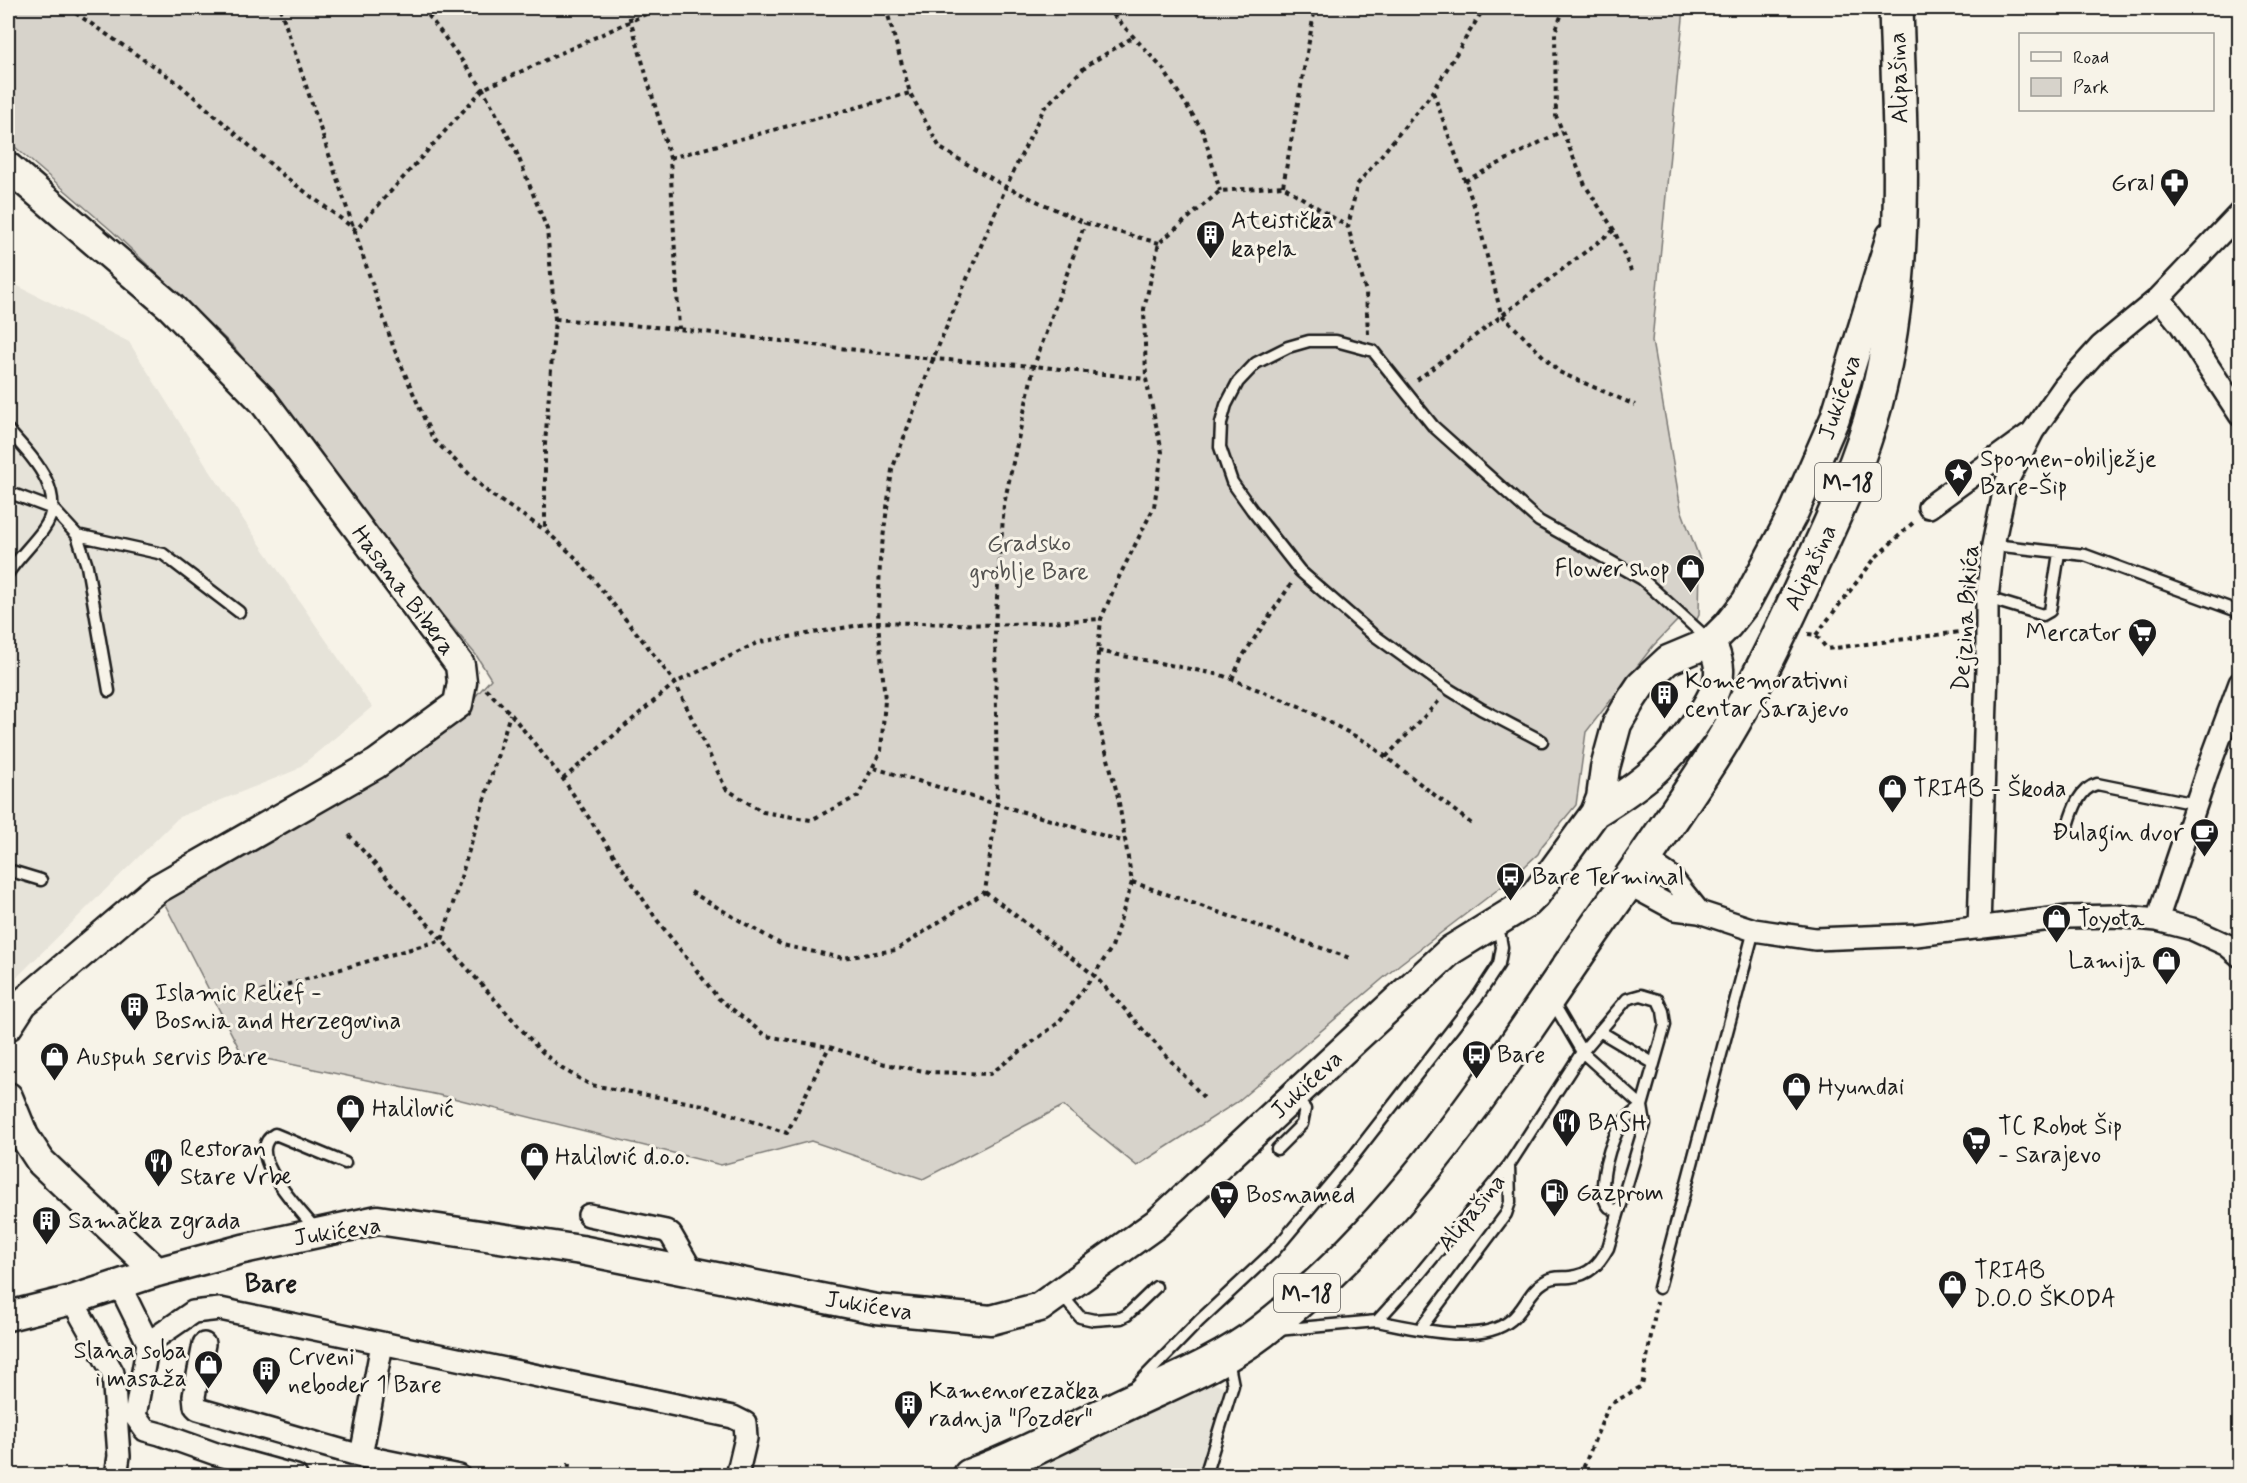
<svg xmlns="http://www.w3.org/2000/svg" width="2247" height="1483" font-family="Mynerve,sans-serif">
<style>
.built{fill:#e6e3d9}
.green{fill:#d7d3cb;stroke:#7a7874;stroke-width:1.5}
.lines{fill:none;stroke-linecap:round;stroke-linejoin:round}
.lane-casing{stroke:#1c1c1c;stroke-width:15}
.street-casing{stroke:#1c1c1c;stroke-width:26}
.secondary-casing{stroke:#1c1c1c;stroke-width:33}
.primary-casing{stroke:#1c1c1c;stroke-width:38}
.path{stroke:#1c1c1c;stroke-width:4;stroke-dasharray:4.5 4.5;stroke-linecap:butt}
.lane{stroke:#f7f3e8;stroke-width:10}
.street{stroke:#f7f3e8;stroke-width:21}
.secondary{stroke:#f7f3e8;stroke-width:28}
.primary{stroke:#f7f3e8;stroke-width:33}
.labels{text-anchor:middle;stroke-width:6;stroke-linejoin:round;paint-order:stroke}
.shield{fill:#f7f3e8;stroke:#5e5c59;stroke-width:1.5}
.shield-label{font-size:22px;font-weight:bold;fill:#1c1c1c}
.street-label{font-size:24px;fill:#1c1c1c;stroke:#f7f3e8}
.poi-label{font-size:24px;fill:#1c1c1c;stroke:#f7f3e8;text-anchor:start}
.park-label{font-size:24px;fill:#545351;stroke:#f7f3e8}
.neighbourhood-label{font-size:26px;font-weight:bold;fill:#1c1c1c;stroke:#f7f3e8}
</style>
<rect width="100%" height="100%" fill="#f7f3e8"/>
<filter id="ink" filterUnits="userSpaceOnUse"><feTurbulence type="fractalNoise" baseFrequency=".0167" numOctaves="2"/><feDisplacementMap in="SourceGraphic" scale="12" xChannelSelector="R" yChannelSelector="G"/><feConvolveMatrix kernelMatrix="1 2 1 2 8 2 1 2 1" color-interpolation-filters="sRGB"/></filter>
<g filter="url(#ink)">
<path class="built" d="M8 281 129 342 210 471 372 707 296 770 179 817 8 986Z
M1197 1379 1229 1388 1202 1475 990 1476Z"/>
<path class="green" d="M14 8H1684L1652 341 1681 509 1700 560 1699 615 1692 629 1678 620 1653 646 1586 732 1576 805 1542 846 1538 854 1509 881 1400 964 1237 1102 1137 1166 1063 1106 923 1179 811 1141 721 1165 453 1098 242 1054 157 889 249 853 422 749 465 708 491 679 476 655 424 593 234 347 112 231 8 141V29Z"/>
<g class="lines">
<defs>
<path id="lane" d="M8 430C31 456 70 494 43 530 32 545 18 558 8 573
M8 494H13L53 509 77 535 87 566 109 691
M77 535 163 554 239 612
M1993 545 2085 555 2240 612
M1987 598 2043 615 2050 611 2059 553
M1542 741 1481 709 1450 690 1371 633 1300 571 1252 510 1232 482 1220 447 1221 423 1226 405 1238 382 1256 363 1288 347 1309 341H1336L1373 351 1433 426 1539 521 1642 579 1709 640
M2067 829C2072 813 2078 789 2097 784L2196 804
M8 870 41 880
M1601 1032 1653 1063
M1277 1149 1302 1124 1305 1109 1295 1098
M1618 1212C1615 1210 1612 1209 1609 1207 1594 1192 1611 1135 1624 1121 1629 1116 1636 1111 1642 1106
M316 1230C302 1211 241 1152 275 1134L345 1163
M1659 1288 1754 930
M1060 1293 1080 1317 1094 1320 1121 1318 1127 1315 1156 1287
M1377 1321C1413 1328 1480 1346 1511 1320 1524 1310 1530 1290 1544 1282 1552 1276 1561 1278 1570 1277 1590 1275 1599 1264 1608 1248L1645 1124 1642 1106 1665 1025 1663 1011 1658 1000 1641 995 1627 999 1582 1052 1642 1106
M1420 1329 1506 1214 1510 1202 1509 1165
M1277 1330 1377 1321 1417 1277 1509 1165 1582 1052 1551 999
M1136 1386 1199 1321 1274 1251 1352 1158 1478 996 1499 964 1502 947 1500 936 1491 927
M1205 1476 1233 1385 1228 1360"/>
<path id="street" d="M2159 298 2181 325 2240 415
M1929 507 2028 435
M1644 858 1670 876 1699 912
M1627 883 1675 909 1699 912 1754 930 1815 939 1916 935 2068 917 2116 916 2157 920 2192 929 2227 945 2240 956
M2157 920 2207 772 2240 683
M1979 928 1987 668V598L1993 545 2006 483 2033 431 2064 387 2101 346 2159 298 2240 213
M589 1215 666 1231 671 1235 693 1273
M119 1284 148 1343 135 1416 145 1430 160 1434 216 1454 296 1476
M72 1300 113 1373 119 1456 116 1476
M148 1343 193 1312 220 1309 733 1417 745 1423 746 1438 737 1476
M204 1344 194 1396 195 1406 198 1409 361 1456
M382 1344 361 1456 459 1476"/>
<path id="secondary" d="M8 167 171 307 263 401 460 665 462 682 458 704 376 764 157 889 23 1003 8 1026
M1595 813C1644 783 1672 761 1703 712 1711 699 1720 684 1719 669 1719 660 1714 650 1711 642
M8 1097 24 1136 41 1162 157 1272
M8 1316 72 1300 157 1272 243 1249 378 1220 581 1250 876 1309 991 1320 1040 1307 1156 1224 1451 950 1527 903 1536 894 1595 813 1601 798 1605 768 1617 724 1631 700 1641 685 1668 660 1711 642 1728 625 1746 602 1794 512 1835 418 1891 236"/>
<path id="primary" d="M970 1476C1020 1457 1066 1433 1113 1410 1162 1386 1218 1365 1261 1332 1395 1230 1487 1087 1581 949 1628 881 1678 813 1722 742 1757 684 1786 622 1814 560 1837 510 1861 458 1875 405 1910 275 1900 140 1896 8"/>
</defs>
<use href="#lane" class="lane-casing"/>
<use href="#street" class="street-casing"/>
<use href="#secondary" class="secondary-casing"/>
<use href="#primary" class="primary-casing"/>
<path class="path" d="M68 8 178 83 284 176 356 230 483 89 659 8
M280 8 393 346 433 439 490 494 545 530
M423 8 483 89 516 151 547 229 555 319 545 444V530L576 558 648 647 675 683 726 789 763 812 811 820 858 796 881 751 885 700 878 622 880 561 892 470 933 359 1006 187 1044 108 1086 66 1135 36
M627 8 670 158 679 329
M886 8 910 93 940 148 1006 187 1085 223 1159 243
M1107 8 1163 69 1203 131 1220 191
M1564 8 1555 32 1556 116 1585 185 1614 230 1631 271
M1433 92 1476 211 1501 314 1559 372 1635 405
M670 158 910 93
M1465 181 1562 131
M1283 186 1315 8
M555 319 679 329 933 359 1034 366 1146 379
M1368 334 1366 292 1348 227 1357 185 1433 92 1484 8
M1417 380 1614 230
M1808 634 1816 635 1827 649 1968 631
M1816 635 1876 557 1916 520
M1098 651 1221 675 1299 706 1368 743 1473 825
M1232 679 1242 657 1291 584
M486 689 510 713 563 779 657 920 718 998 766 1036 829 1047 885 1064 930 1072 990 1074 1058 1023 1094 975 1112 947 1132 882 1118 797 1097 717 1098 651 1101 619 1119 577 1154 507 1162 452 1146 379 1144 309 1159 243 1220 191 1283 186 1348 227
M1386 757 1439 701
M874 768 1125 842
M563 779 675 683 759 642 878 622 995 625 1101 619
M349 835 537 1047 559 1067 591 1085 703 1105 787 1133 829 1047
M1132 882 1350 958
M691 892 782 945 843 958 896 950 985 892 997 805 995 625 1004 504 1034 366 1085 223
M985 892 1094 975 1205 1099
M261 992 442 940 510 714
M568 1476 569 1463
M1580 1476 1609 1405 1642 1386 1657 1302"/>
<use href="#lane" class="lane"/>
<use href="#street" class="street"/>
<use href="#secondary" class="secondary"/>
<use href="#primary" class="primary"/>
</g>
</g>
<defs>
<symbol id="pharmacy-pin" viewBox="-11 -11 22 30"><path d="M0 17L-7.5 6A9.5 9.5 0 1 1 7.5 6Z" fill="#1c1c1c" stroke="#f7f3e8"/><path d="M-2-6h4v4h4v4h-4v4h-4v-4h-4v-4h4Z" fill="#fff"/></symbol>
<symbol id="building-pin" viewBox="-11 -11 22 30"><path d="M0 17L-7.5 6A9.5 9.5 0 1 1 7.5 6Z" fill="#1c1c1c" stroke="#f7f3e8"/><path d="M-4-6H4V6H1V3H-1V6H-4ZM-2.5-4.3h1.7v1.8h-1.7ZM.8-4.3h1.7v1.8H.8ZM-2.5-1h1.7V.8h-1.7ZM.8-1h1.7V.8H.8Z" fill="#fff"/></symbol>
<symbol id="sight-pin" viewBox="-11 -11 22 30"><path d="M0 17L-7.5 6A9.5 9.5 0 1 1 7.5 6Z" fill="#1c1c1c" stroke="#f7f3e8"/><path d="M0-6L1.8-2.2L6-1.7L2.9 1.2L3.7 5.4L0 3.3L-3.7 5.4L-2.9 1.2L-6-1.7L-1.8-2.2Z" fill="#fff"/></symbol>
<symbol id="shop-pin" viewBox="-11 -11 22 30"><path d="M0 17L-7.5 6A9.5 9.5 0 1 1 7.5 6Z" fill="#1c1c1c" stroke="#f7f3e8"/><path d="M-5-2.5h2.3a2.7 3.5 0 0 1 5.4 0H5L5.5 6h-11ZM-1.5-2.5h3a1.5 2.3 0 0 0-3 0Z" fill="#fff"/></symbol>
<symbol id="supermarket-pin" viewBox="-11 -11 22 30"><path d="M0 17L-7.5 6A9.5 9.5 0 1 1 7.5 6Z" fill="#1c1c1c" stroke="#f7f3e8"/><path d="M-6-5.5h2.5l.6 2H6L4.5 2H-2.5L-4.4-4H-6ZM-1.5 3.2a1.3 1.3 0 1 0 .1 0ZM3 3.2a1.3 1.3 0 1 0 .1 0Z" fill="#fff"/></symbol>
<symbol id="cafe-pin" viewBox="-11 -11 22 30"><path d="M0 17L-7.5 6A9.5 9.5 0 1 1 7.5 6Z" fill="#1c1c1c" stroke="#f7f3e8"/><path d="M-5.5-4.5H6V0H3Q3 3.5 0 3.5H-2.5Q-5.5 3.5-5.5 0ZM3-3.2v2h1.7v-2ZM-6 4.5H4V6H-6Z" fill="#fff"/></symbol>
<symbol id="bus-pin" viewBox="-11 -11 22 30"><path d="M0 17L-7.5 6A9.5 9.5 0 1 1 7.5 6Z" fill="#1c1c1c" stroke="#f7f3e8"/><path d="M-5-6H5V4H4V6H2V4H-2V6H-4V4H-5ZM-3.5-4V0h7V-4ZM-3.5 1.2v1.5H-2V1.2ZM2 1.2v1.5H3.5V1.2Z" fill="#fff"/></symbol>
<symbol id="restaurant-pin" viewBox="-11 -11 22 30"><path d="M0 17L-7.5 6A9.5 9.5 0 1 1 7.5 6Z" fill="#1c1c1c" stroke="#f7f3e8"/><path d="M-5-6h1v4h1v-4h1v4h1v-4h1v5L-1.5 .5V6h-2V.5L-5-1ZM5-6V6H3V1.5H1.5Q1.5-4 5-6Z" fill="#fff"/></symbol>
<symbol id="fuel-pin" viewBox="-11 -11 22 30"><path d="M0 17L-7.5 6A9.5 9.5 0 1 1 7.5 6Z" fill="#1c1c1c" stroke="#f7f3e8"/><path d="M-5.5-6h7V0h2V4h1.3V-2.5L3-4.5l.8-.8L6-3V5H2.5V1h-1V6h-7ZM-4.2-4.7v3.2H.2V-4.7Z" fill="#fff"/></symbol>
</defs>
<g fill-rule="evenodd">
<use href="#pharmacy-pin" x="2158" y="166" width="33" height="45"/>
<use href="#building-pin" x="1194" y="218" width="33" height="45"/>
<use href="#sight-pin" x="1942" y="456" width="33" height="45"/>
<use href="#shop-pin" x="1674" y="552" width="33" height="45"/>
<use href="#supermarket-pin" x="2126" y="616" width="33" height="45"/>
<use href="#building-pin" x="1648" y="678" width="33" height="45"/>
<use href="#shop-pin" x="1876" y="772" width="33" height="45"/>
<use href="#cafe-pin" x="2188" y="816" width="33" height="45"/>
<use href="#bus-pin" x="1494" y="860" width="33" height="45"/>
<use href="#shop-pin" x="2040" y="902" width="33" height="45"/>
<use href="#shop-pin" x="2150" y="944" width="33" height="45"/>
<use href="#building-pin" x="118" y="990" width="33" height="45"/>
<use href="#bus-pin" x="1460" y="1038" width="33" height="45"/>
<use href="#shop-pin" x="38" y="1040" width="33" height="45"/>
<use href="#shop-pin" x="1780" y="1070" width="33" height="45"/>
<use href="#shop-pin" x="334" y="1092" width="33" height="45"/>
<use href="#restaurant-pin" x="1550" y="1106" width="33" height="45"/>
<use href="#supermarket-pin" x="1960" y="1124" width="33" height="45"/>
<use href="#shop-pin" x="518" y="1140" width="33" height="45"/>
<use href="#restaurant-pin" x="142" y="1146" width="33" height="45"/>
<use href="#fuel-pin" x="1538" y="1176" width="33" height="45"/>
<use href="#supermarket-pin" x="1208" y="1178" width="33" height="45"/>
<use href="#building-pin" x="30" y="1204" width="33" height="45"/>
<use href="#shop-pin" x="1936" y="1268" width="33" height="45"/>
<use href="#shop-pin" x="192" y="1348" width="33" height="45"/>
<use href="#building-pin" x="250" y="1354" width="33" height="45"/>
<use href="#building-pin" x="892" y="1388" width="33" height="45"/>
</g>
<g class="labels">
<g class="shield">
<rect x="1815" y="463" width="66" height="38" rx="4.5"/>
<rect x="1274" y="1274" width="66" height="38" rx="4.5"/>
</g>
<g class="shield-label">
<text x="1848" y="490">M-18</text>
<text x="1307" y="1301">M-18</text>
</g>
<g class="street-label">
<text transform="translate(1898 78) rotate(-92)" y="8">Alipašina</text>
<text transform="translate(1839 397) rotate(-71)" y="8">Jukićeva</text>
<text transform="translate(1810 567) rotate(-65)" y="8">Alipašina</text>
<text transform="translate(404 590) rotate(53)" y="8">Hasana Bibera</text>
<text transform="translate(1965 618) rotate(-86)" y="8">Dejzina Bikića</text>
<text transform="translate(1306 1084) rotate(-43)" y="8">Jukićeva</text>
<text transform="translate(1471 1212) rotate(-51)" y="8">Alipašina</text>
<text transform="translate(337 1231) rotate(-9)" y="8">Jukićeva</text>
<text transform="translate(869 1305) rotate(9)" y="8">Jukićeva</text>
</g>
<g class="poi-label">
<text x="2154" y="190" text-anchor="end">Gral</text>
<text x="1231" y="228">Ateistička<tspan x="1231" dy="28">kapela</tspan></text>
<text x="1980" y="466">Spomen-obilježje<tspan x="1980" dy="28">Bare-Šip</tspan></text>
<text x="1670" y="576" text-anchor="end">Flower shop</text>
<text x="2121" y="640" text-anchor="end">Mercator</text>
<text x="1685" y="688">Komemorativni<tspan x="1685" dy="28">centar Sarajevo</tspan></text>
<text x="1913" y="796">TRIAB - Škoda</text>
<text x="2184" y="840" text-anchor="end">Đulagin dvor</text>
<text x="1532" y="884">Bare Terminal</text>
<text x="2077" y="926">Toyota</text>
<text x="2145" y="968" text-anchor="end">Lamija</text>
<text x="155" y="1000">Islamic Relief -<tspan x="155" dy="28">Bosnia and Herzegovina</tspan></text>
<text x="1497" y="1062">Bare</text>
<text x="76" y="1064">Auspuh servis Bare</text>
<text x="1818" y="1094">Hyundai</text>
<text x="372" y="1116">Halilović</text>
<text x="1588" y="1130">BASH</text>
<text x="1998" y="1134">TC Robot Šip<tspan x="1998" dy="28">- Sarajevo</tspan></text>
<text x="180" y="1156">Restoran<tspan x="180" dy="28">Stare Vrbe</tspan></text>
<text x="555" y="1164">Halilović d.o.o.</text>
<text x="1576" y="1200">Gazprom</text>
<text x="1246" y="1202">Bosnamed</text>
<text x="68" y="1228">Samačka zgrada</text>
<text x="1974" y="1278">TRIAB<tspan x="1974" dy="28">D.O.O ŠKODA</tspan></text>
<text x="187" y="1358" text-anchor="end">Slana soba<tspan x="187" dy="28">i masaža</tspan></text>
<text x="288" y="1364">Crveni<tspan x="288" dy="28">neboder 1 Bare</tspan></text>
<text x="929" y="1398">Kamenorezačka<tspan x="929" dy="28">radnja "Pozder"</tspan></text>
</g>
<g class="park-label">
<text x="1029" y="551">Gradsko<tspan x="1029" dy="28">groblje Bare</tspan></text>
</g>
<g class="neighbourhood-label">
<text x="271" y="1292">Bare</text>
</g>
</g>
<rect width="2247" height="1483" fill="none" stroke="#f7f3e8" stroke-width="30"/>
<rect x="15" y="15" width="2217" height="1453" fill="none" stroke="#1c1c1c" stroke-width="2" filter="url(#ink)"/>
<rect x="2019" y="33" width="195" height="78" fill="#f7f3e8" stroke="#9f9d96" stroke-width="1.5"/>
<rect x="2031" y="52" width="30" height="9" fill="#f7f3e8" stroke="#9f9d96" stroke-width="1.5"/>
<text x="2073" y="63" font-size="18" fill="#1c1c1c">Road</text>
<rect x="2031" y="78" width="30" height="18" fill="#d7d3cb" stroke="#9f9d96" stroke-width="1.5"/>
<text x="2073" y="93" font-size="18" fill="#1c1c1c">Park</text>
</svg>
